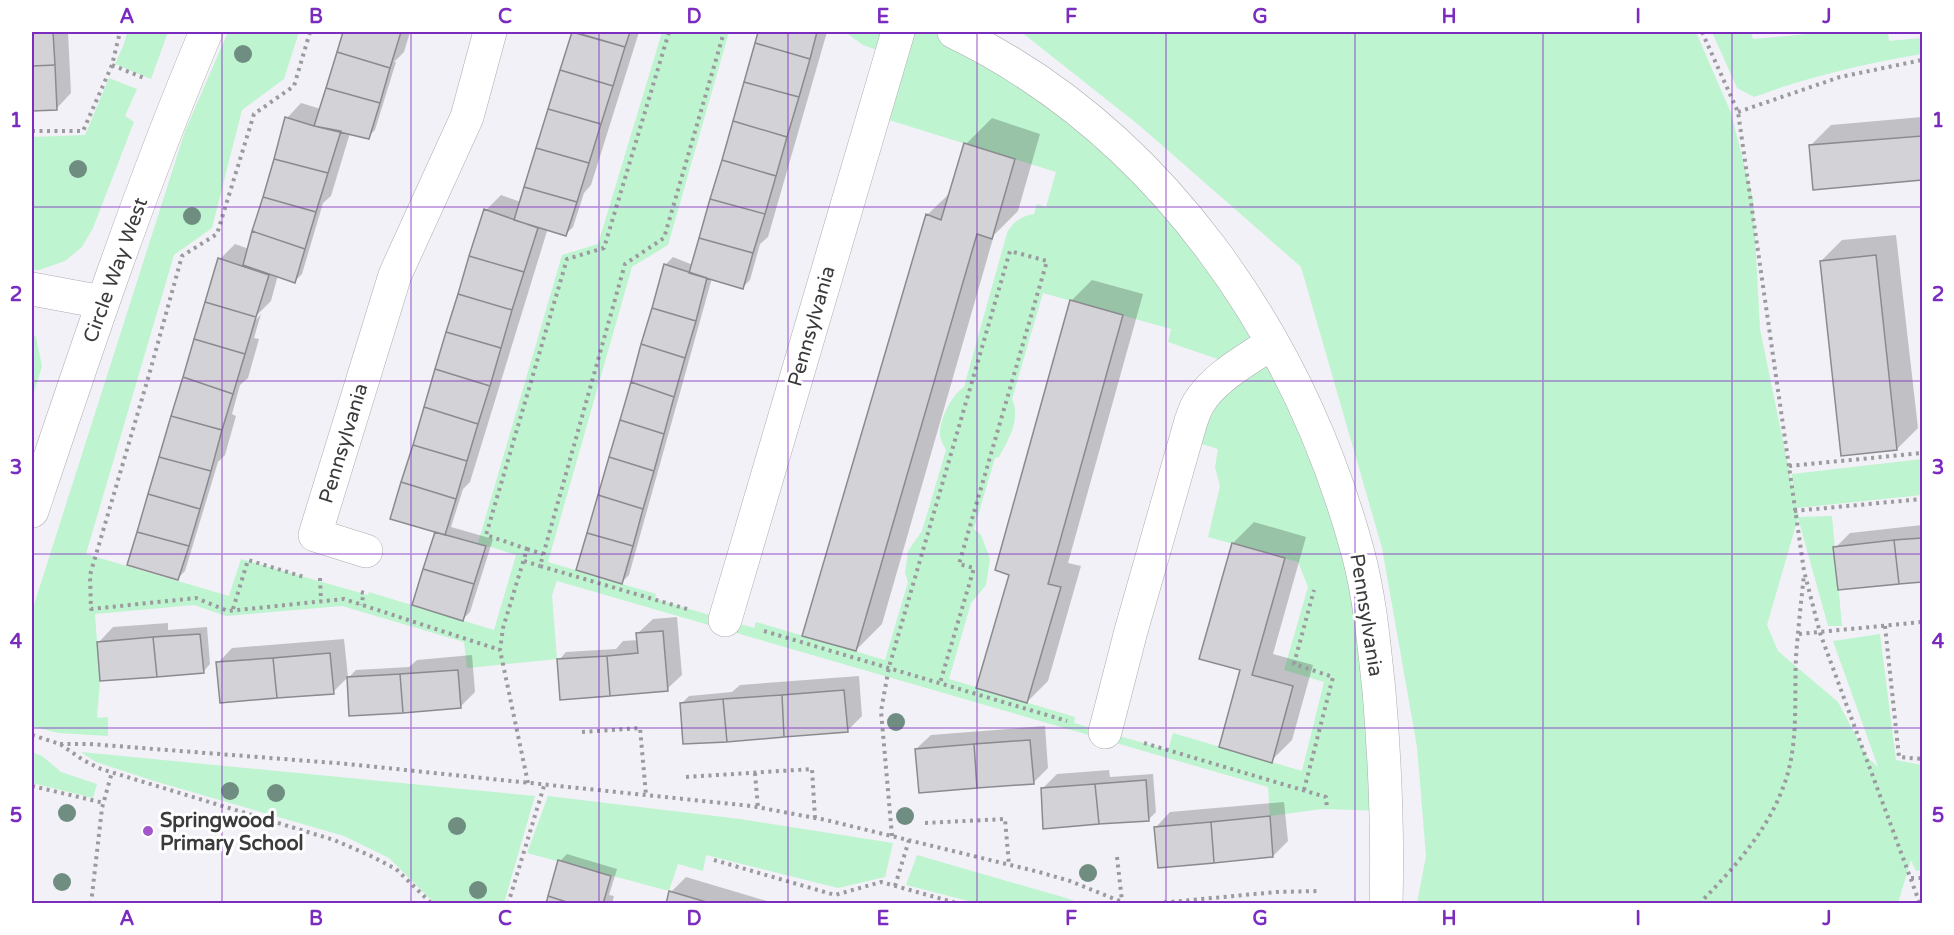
<svg xmlns="http://www.w3.org/2000/svg" width="1954" height="935" font-family="'Varela Round',sans-serif">
<style>
.green{fill:#bff4d0;fill-rule:evenodd}
.shadow{fill:#0003}
.building{fill:#d2d2d7;stroke:#8a8a8f;stroke-width:1.5}
.lines{fill:none;stroke-linecap:round;stroke-linejoin:round}
.minor-casing{stroke:#acacb2;stroke-width:34}
.path{stroke:#9b9a9e;stroke-width:4;stroke-dasharray:3 4.5;stroke-linecap:butt}
.minor{stroke:#fff;stroke-width:33}
.tree{fill:#708d81}
.grid{fill:none;stroke:#7b2cbf;stroke-width:1.5;stroke-opacity:0.55}
.poi-dot{fill:#a157ca;stroke:#fff;stroke-width:2}
.labels{text-anchor:middle;stroke-width:6;stroke-linejoin:round;paint-order:stroke}
.street-label{font-size:20px;fill:#3b3b3d;stroke:#fff}
.poi-label{font-size:20px;font-weight:bold;fill:#3b3b3d;stroke:#fff;text-anchor:start}
.neatline{fill:none;stroke:#7b2cbf;stroke-width:2}
.grid-label{font-size:20px;text-anchor:middle;font-weight:bold;fill:#7b2cbf}
</style>
<rect width="100%" height="100%" fill="#f2f1f7"/>
<path class="green" d="M127 32H168L151 79 115 64 124 44Z
M228 32H299L284 79 242 110 212 228 174 255 86 554 229 596 241 559 368 595 369 592 494 630 516 555 478 543 562 255 598 244 662 32H729L668 245 632 267 548 562 656 594 655 599 754 628 756 622 885 660 908 582 905 573 908 551 922 531 946 450C944 446 941 441 940 436 939 421 951 395 964 387L1007 233C1013 222 1021 216 1034 214L1037 204 1046 207 1056 172 873 115 891 55 863 45 845 32H954L986 47 1205 238 1342 501 1387 811 1322 809 1270 816 1268 787 557 581 552 595 557 659 467 668 464 642 342 606 226 616 194 605 95 614 100 681 97 718 108 717V736L58 733 32 726V611L185 131ZM1043 293 1171 329 1168 342 1238 366 1186 439 1218 449 1215 467 1220 486 1208 537 1298 562 1308 587 1284 670 1324 682 1302 771 1173 733 1168 750 1074 723 1075 717 949 679 971 603 986 585 990 559 981 535 974 529 995 458 999 457C1009 439 1021 419 1012 399Z
M1015 32H1696L1731 113 1753 199 1760 329 1793 490 1792 474 1922 459V495L1797 508 1799 517 1832 516 1842 626H1828L1798 518 1767 625 1778 651 1838 702 1867 757 1878 767 1833 641 1880 634 1896 760 1922 765V870L1916 871 1911 860 1898 903H1417L1426 856 1417 747 1382 548 1301 267 1140 126 1025 35Z
M1712 32H1751L1753 39 1829 32H1888L1889 41 1922 38V54C1863 64 1811 76 1754 97L1737 88Z
M109 78 137 89 125 116 134 122 93 228 82 247 65 261 39 270H32V137L85 135Z
M32 332 36 337 42 366 32 399Z
M32 752 42 756 61 772 97 784 93 798 32 783Z
M81 752 535 796 504 903H434L389 858 344 836 154 781 96 762Z
M548 796 740 819 893 843 885 877 838 888 706 855 703 871 678 864 669 891 527 853Z
M917 855 1066 898 1081 903H976L906 885Z"/>
<path class="shadow" d="M32 32H68L71 93 57 108 32 109Z
M345 32H410L404 52 394 62H396L375 130 368 137 350 133 331 196 323 203 302 274 295 281 278 275 271 301 255 317V321L261 314 254 338 259 339 248 378 240 385 232 414 236 416 225 455 218 462 185 571 178 578 220 259 235 244 249 249 287 118 301 103 321 109Z
M574 32H639L591 185 584 193 573 227 566 234 548 228 470 482 463 489 451 527 493 539 470 612 463 619 436 531 486 210 501 195 521 202Z
M760 32H827L768 237 760 244 750 280 743 287 712 278 629 575 622 582 578 569 666 264 673 257 693 265Z
M1922 117V178L1814 188 1810 146 1831 125Z
M992 118 1040 134 1018 211 994 235 882 624 856 650 927 215 951 192 966 144Z
M1896 235 1918 428 1897 449 1821 261 1842 240Z
M1092 280 1143 294 1068 563 1081 566 1048 681 1027 702 1071 301Z
M1254 522 1306 537 1273 654 1313 665 1292 740 1271 761 1242 669 1233 543Z
M1922 525V580L1839 589 1835 548 1850 533Z
M677 617 682 675 667 689 559 660 566 652 616 649 623 641 639 640 638 633 653 619Z
M168 623V630L207 627 210 664 203 672 99 642 113 627Z
M344 639 348 677 333 692 218 663 232 648Z
M472 655 475 692 460 707 348 678 356 670 409 667 417 660Z
M859 676 862 716 847 731 682 703 689 696 732 692 740 685Z
M1045 726 1048 768 1033 783 916 749 931 735Z
M1109 770 1110 777 1153 774 1156 812 1149 819 1042 789 1057 774Z
M1284 802 1288 841 1273 856 1156 827 1170 812Z
M567 854 617 869 609 895 614 896 612 904H548L560 861Z
M686 877 777 904H668L671 892Z"/>
<path class="building" d="M32 32H53L55 65 32 66Z
M343 32H401L390 68 337 52Z
M572 32 625 47 613 86 560 70Z
M574 32H630L625 47Z
M758 32H817L810 59 755 43Z
M755 43 810 59 799 97 744 82Z
M337 52 390 68 380 103 326 88Z
M55 65 57 110 32 111V66Z
M560 70 613 86 601 124 548 109Z
M744 82 799 97 787 137 733 121Z
M326 88 380 103 369 139 314 126Z
M548 109 601 124 589 163 536 148Z
M285 117 314 126 341 131 328 173 274 159Z
M733 121 787 137 776 176 722 160Z
M1922 136V180L1813 190 1809 145Z
M964 143 1015 159 992 239 977 234 856 651 802 636 926 214 941 220Z
M536 148 589 163 577 202 524 187Z
M274 159 328 173 316 212 263 197Z
M722 160 776 176 765 214 710 199Z
M524 187 577 202 566 236 514 220Z
M263 197 316 212 305 249 252 231Z
M710 199 765 214 753 253 699 238Z
M484 209 538 228 524 272 469 256Z
M252 231 305 249 295 283 243 265Z
M699 238 753 253 743 289 689 273Z
M1876 255 1897 450 1841 456 1820 261Z
M469 256 524 272 512 310 458 294Z
M218 258 269 275 256 317 205 302Z
M664 264 707 278 696 321 652 308Z
M458 294 512 310 501 348 446 332Z
M1070 300 1123 315 1048 584 1061 587 1027 703 976 688 1009 575 995 570Z
M205 302 256 317 245 354 194 339Z
M652 308 696 321 685 358 641 344Z
M446 332 501 348 490 386 435 369Z
M194 339 245 354 233 394 183 377Z
M641 344 685 358 674 397 631 382Z
M435 369 490 386 478 424 424 407Z
M183 377 233 394 222 430 171 416Z
M631 382 674 397 664 434 620 420Z
M424 407 478 424 467 461 413 445Z
M171 416 222 430 211 471 159 457Z
M620 420 664 434 654 471 609 457Z
M413 445 467 461 456 499 401 482Z
M159 457 211 471 200 509 148 494Z
M609 457 654 471 643 509 598 495Z
M401 482 456 499 445 535 390 519Z
M148 494 200 509 189 546 137 532Z
M598 495 643 509 633 546 587 533Z
M137 532 189 546 178 580 127 565Z
M435 532 486 546 474 584 423 569Z
M587 533 633 546 622 584 576 570Z
M1922 538V582L1899 584 1894 540Z
M1894 540 1899 584 1838 590 1833 547Z
M1232 543 1285 558 1252 675 1293 686 1272 763 1219 747 1240 670 1199 659Z
M423 569 474 584 463 621 412 605Z
M663 631 668 691 610 696 607 656 638 653 636 633Z
M200 634 204 673 157 677 153 637Z
M153 637 157 677 100 681 97 642Z
M330 653 334 694 277 698 273 658Z
M607 656 610 696 560 700 557 659Z
M273 658 277 698 220 703 216 662Z
M458 670 461 708 403 713 400 674Z
M400 674 403 713 349 716 347 677Z
M844 690 848 732 784 737 782 695Z
M782 695 784 737 727 742 723 699Z
M723 699 727 742 683 744 680 703Z
M1030 740 1034 784 977 788 974 744Z
M974 744 977 788 919 793 915 749Z
M1146 780 1149 821 1099 824 1095 784Z
M1095 784 1099 824 1043 829 1041 788Z
M1270 816 1273 857 1214 863 1211 822Z
M1211 822 1214 863 1158 868 1154 827Z
M558 860 611 876 603 904H573L548 896Z
M669 891 713 904H666Z
M548 896 573 904H546Z"/>
<g class="lines">
<defs>
<path id="minor" d="M954 32C1160 132 1299 335 1358 553 1370 598 1374 645 1379 691 1385 762 1388 832 1386 904
M32 289 102 302
M32 511C86 350 140 188 206 32
M366 551 315 535 395 275 467 117 490 32
M725 620 898 32
M1105 732 1131 631 1191 421C1193 416 1195 409 1198 404 1214 377 1247 360 1272 343"/>
</defs>
<use href="#minor" class="minor-casing"/>
<path class="path" d="M310 32 294 86 254 114 217 234 182 256 149 375 90 575 91 609 196 598 228 611 344 599 500 650
M1702 32 1738 112 1804 571 1820 633 1920 904
M112 65 144 78
M1738 112 1840 77 1922 60
M32 131H83L112 65 120 32
M1789 466 1922 453
M1794 511 1922 499
M527 549 543 554
M524 561 540 566
M320 578 321 601
M361 592 364 593 361 605
M233 609 248 560 304 577
M687 609 540 566 625 264 664 238 724 32
M1885 626 1899 757 1922 759
M764 631 1067 721
M1799 634 1922 622
M582 732 640 728 646 795
M32 735 60 744 83 760 101 769 334 840 369 855 396 869 432 904
M1144 743 1326 797 1327 809
M60 744H90L348 764 751 806 826 820 1039 872 1070 881 1127 904
M755 773 758 808
M686 777 812 769 815 818
M528 783 500 650 503 628 527 549 486 535 567 259 604 248 669 32
M32 786 104 803
M1304 790 1333 677 1294 664 1314 590
M925 823 1005 819 1009 865
M892 836 881 711 889 667 1010 251 1047 261 959 564 974 568 940 683
M1117 857 1122 901
M714 860 835 895 881 882 960 904
M1911 878H1922
M895 886 909 840
M91 904 102 808 112 772
M508 904 544 786
M1149 904 1276 892 1320 891
M1699 904C1733 869 1767 832 1784 785 1799 745 1794 699 1796 657 1798 630 1801 602 1804 575"/>
<use href="#minor" class="minor"/>
</g>
<g class="tree">
<circle cx="243" cy="54" r="9"/>
<circle cx="78" cy="169" r="9"/>
<circle cx="192" cy="216" r="9"/>
<circle cx="896" cy="722" r="9"/>
<circle cx="230" cy="791" r="9"/>
<circle cx="276" cy="793" r="9"/>
<circle cx="67" cy="813" r="9"/>
<circle cx="905" cy="816" r="9"/>
<circle cx="457" cy="826" r="9"/>
<circle cx="1088" cy="873" r="9"/>
<circle cx="62" cy="882" r="9"/>
<circle cx="478" cy="890" r="9"/>
</g>
<path class="grid" d="M222 32V904M411 32V904M599 32V904M788 32V904M977 32V904M1166 32V904M1355 32V904M1543 32V904M1732 32V904M32 207H1922M32 381H1922M32 554H1922M32 728H1922"/>
<circle class="poi-dot" cx="148" cy="831" r="6"/>
<g class="labels">
<g class="street-label">
<text transform="translate(115 270) rotate(-70)" y="7">Circle Way West</text>
<text transform="translate(811 326) rotate(-74)" y="7">Pennsylvania</text>
<text transform="translate(343 443) rotate(-73)" y="7">Pennsylvania</text>
<text transform="translate(1367 615) rotate(81)" y="7">Pennsylvania</text>
</g>
<g class="poi-label">
<text x="160" y="827">Springwood<tspan x="160" dy="23">Primary School</tspan></text>
</g>
</g>
<rect width="1954" height="935" fill="none" stroke="#ffffff" stroke-width="66"/>
<rect x="33" y="33" width="1888" height="869" class="neatline"/>
<g class="grid-label">
<text x="127" y="23">A</text>
<text x="316" y="23">B</text>
<text x="505" y="23">C</text>
<text x="694" y="23">D</text>
<text x="883" y="23">E</text>
<text x="1071" y="23">F</text>
<text x="1260" y="23">G</text>
<text x="1449" y="23">H</text>
<text x="1638" y="23">I</text>
<text x="1827" y="23">J</text>
<text x="16" y="127">1</text>
<text x="1938" y="127">1</text>
<text x="16" y="301">2</text>
<text x="1938" y="301">2</text>
<text x="16" y="474">3</text>
<text x="1938" y="474">3</text>
<text x="16" y="648">4</text>
<text x="1938" y="648">4</text>
<text x="16" y="822">5</text>
<text x="1938" y="822">5</text>
<text x="127" y="925">A</text>
<text x="316" y="925">B</text>
<text x="505" y="925">C</text>
<text x="694" y="925">D</text>
<text x="883" y="925">E</text>
<text x="1071" y="925">F</text>
<text x="1260" y="925">G</text>
<text x="1449" y="925">H</text>
<text x="1638" y="925">I</text>
<text x="1827" y="925">J</text>
</g>
</svg>
